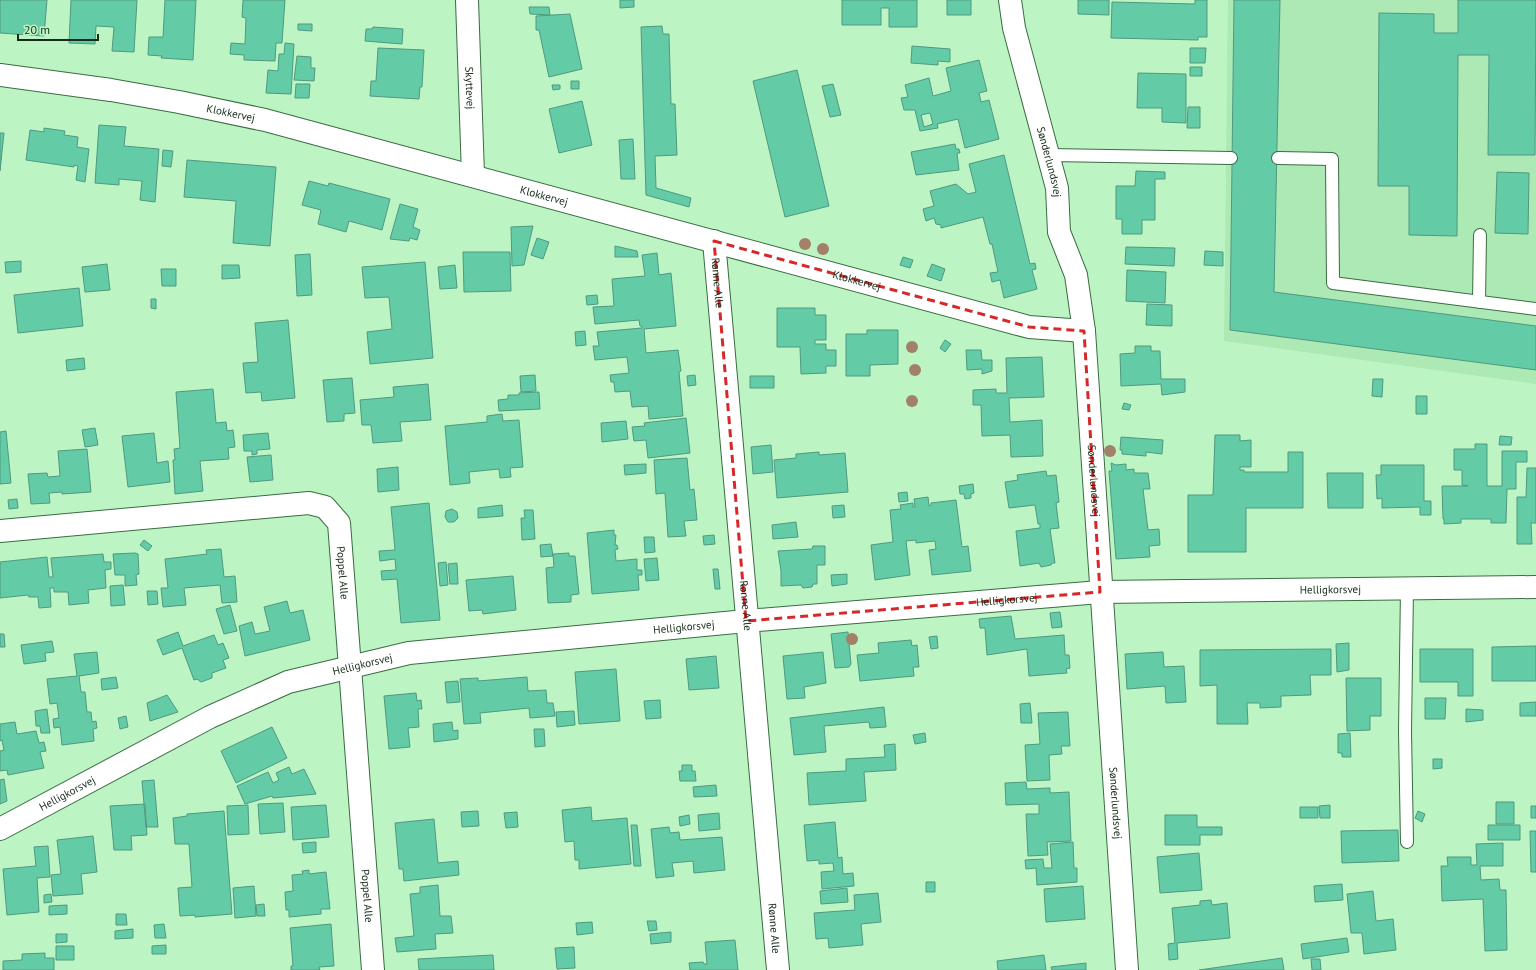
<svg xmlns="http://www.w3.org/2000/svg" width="1536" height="970" font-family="'PT Sans',sans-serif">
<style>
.built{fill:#ace9b4}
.building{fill:#64cba7;stroke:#4f997f;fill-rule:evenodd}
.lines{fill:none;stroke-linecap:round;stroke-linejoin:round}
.lane-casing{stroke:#3a6c42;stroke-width:14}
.street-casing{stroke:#3a6c42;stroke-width:24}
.lane{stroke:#fff;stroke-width:12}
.street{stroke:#fff;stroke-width:22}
.tree{fill:#a28168}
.marked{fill:none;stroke:#d62828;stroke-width:3;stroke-dasharray:8 5;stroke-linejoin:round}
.labels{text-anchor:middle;stroke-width:3.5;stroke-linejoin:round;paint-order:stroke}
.street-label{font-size:11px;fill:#172c1a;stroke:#bdf4c4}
</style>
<rect width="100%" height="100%" fill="#bdf4c4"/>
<path class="built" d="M1228 0H1536V384L1224 341Z"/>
<path class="building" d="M0 0H47L44 36 0 33Z
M71 0H137L134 52 112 51 114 27 96 26 95 44 69 43Z
M165 0H196L193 60 161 58 162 56 148 55 149 37H163Z
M243 0H285L282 43H276L275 61 244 60V55L230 54 231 43 245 44 246 18 242 17Z
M620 0H634V7L620 8Z
M842 0H917V27H889V8H881V25H842Z
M947 0H971V15H947Z
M1078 0H1109V15L1078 14Z
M1195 0H1207V37H1198V40L1111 38 1112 2 1195 4Z
M1234 0H1280L1274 292 1536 326V370L1230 330Z
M1458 0H1536L1535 155H1488L1489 55H1458L1457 236 1409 235V186H1378L1379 13 1434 14V33H1458Z
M529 7H549L550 15 530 14Z
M570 14 582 69 549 77 539 30H536V16Z
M298 24H312V31L298 30Z
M662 26 663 34H669L671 104H675L677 155 655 156 656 188 691 198 689 207 646 195 641 27Z
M373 27 403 29 402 44 365 41 366 29H372Z
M285 43 294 44 291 94 266 93 268 70 278 71 279 54H284Z
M912 46 950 49V62L938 61V65L911 63Z
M378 48 424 50 422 87H420L419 99 370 96 371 81H376Z
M1190 48H1206L1205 63H1190Z
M297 56 311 57V68H315L314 81 294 80Z
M979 60 987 91 979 93 981 102 989 100 999 139 965 148 958 119 937 124 938 128 920 131 915 110H904L901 98 908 97 905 85 929 78 933 96 951 91 946 68ZM930 113 933 124 924 127 921 115Z
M1190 67H1202V76H1190Z
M797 70 829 206 785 217 753 81Z
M1138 73 1186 74V123L1162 122V108H1137Z
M571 81H579V89H571Z
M296 84H310L309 98H295Z
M833 84 841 115 830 117 822 86Z
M552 85H560V89L553 90Z
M582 101 592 145 559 153 549 109Z
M1188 107H1200V128H1187Z
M99 125 126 127 124 146 159 149 155 202 140 200 142 181 119 179V185L95 183Z
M44 128 65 131 64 135 78 137 77 147 89 149 85 182 76 180 78 166 74 165V167L26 160 30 130 44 132Z
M0 133H4L0 171Z
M633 139 635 179H621L619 140Z
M955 144 956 149H959L960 153H957L959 170 916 175 911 152Z
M163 150 173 151 171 167 162 166Z
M1004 155 1030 264 1035 263 1036 269 1032 270 1037 289 1004 298 1000 280 992 282 990 273 998 272 992 244H990L983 217 941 228V225L936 224 934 218 926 221 923 209 934 206 930 191 956 184 968 194 976 192 969 164Z
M187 160 276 167 270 246 233 243 236 201 184 197Z
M1136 171 1165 172V179H1155V220H1142V234H1122V219H1116V186H1135Z
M1497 172 1529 173 1528 234 1495 233Z
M309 181 328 186 329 183 390 199 382 230 349 221 346 232 318 224 321 210 302 205Z
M400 204 418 209 413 227 420 230 417 240 410 238 409 241 390 239Z
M533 226 524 265 512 266 511 227Z
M537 238 549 242 543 259 531 255Z
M615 246 637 251 638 257H615Z
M1126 247 1175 248 1174 266 1125 264Z
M1205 251 1223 252V266L1204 265Z
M463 252H510L511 291 464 292Z
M657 253 659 275 671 273 676 326 644 329 646 353 678 350 681 371 679 372 683 416 649 419 648 406 632 407 630 391 615 392 614 382H611L610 375 629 373 627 357 595 360 593 346H599L597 332 642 328V326H640L639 320 595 324 593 307 614 306 612 279 645 276 642 255Z
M310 254 312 295 297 296 295 255Z
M903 257 913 260 910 268 900 265Z
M21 261V272L6 273 5 262Z
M425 262 433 358 370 364 367 332 392 329 389 297 365 298 362 267Z
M107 264 110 290 85 292 82 267Z
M932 264 945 269 941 281 927 276Z
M222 265H239L240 278 222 279Z
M455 265 457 288 440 289 438 267Z
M161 269H176V286H162Z
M1127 270 1166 272 1165 303 1126 301Z
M79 288 83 326 18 333 14 295Z
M597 295 598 304 587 305 586 296Z
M151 299H156V309L151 308Z
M1147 304 1172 305V326L1146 325Z
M777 308H815V315H826V340H815V344H826V350H836V366H826V373L801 374 800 347H777Z
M288 320 295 398 262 401 261 392 246 393 243 363 258 362 255 323Z
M867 330H898V364L870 365V376H846V334H867Z
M585 331 586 345 576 346 575 332Z
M945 340 951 344 945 352 940 348Z
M1135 346H1151V351H1160L1161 379H1185V392L1162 395 1161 384 1121 386 1120 354 1135 353Z
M966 350H981L982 360H992V371L982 374V369L967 370Z
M1042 357 1044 397 1009 398 1010 422 1042 420 1043 456 1011 457 1010 435 982 436 981 405H973V390L996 389V393H1007L1006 358Z
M84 358 85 369 67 371 66 360Z
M535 375 536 391 521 392 520 376Z
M695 375 696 385 688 386 687 376Z
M750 376H774V388H750Z
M352 378 355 413 344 414V421L327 422 323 380Z
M1373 379H1383L1382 397 1372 396Z
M428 384 431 420 400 422 402 441 373 443 371 425H362L360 400 394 397 393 387Z
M213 389 216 423 226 422 227 431 233 430 235 447 228 448 229 459 200 461 203 491 175 494 173 460H175L174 449 180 448 176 392Z
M539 392 540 409 499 411 498 400 508 399V395H519V393Z
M1416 396H1427V414H1416Z
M1124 403 1131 405 1129 410 1122 409Z
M502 414 503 421 519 420 523 467 510 468 511 477 500 478 499 469 469 472 470 483 450 485 445 426 487 422V416Z
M686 418 690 453 648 458 646 440 634 441 632 427 645 426 644 423Z
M626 421 628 439 602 442 601 423Z
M95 428 98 445 85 447 82 430Z
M6 431 11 483 0 484V432Z
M154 433 157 463 168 461 170 482 128 487 122 436Z
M268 433 270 449 257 450V454L252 455V451H244L243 435Z
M1215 435H1240V441L1251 440V467H1240V470H1244V472H1288V452H1303V508H1246V552H1188V495H1213Z
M1500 436 1512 437 1511 445H1499Z
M1121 437 1163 440 1162 454 1146 452V456L1122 454V450H1120Z
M1475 444H1487V486H1502V451H1527V462H1516V489H1507L1506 523H1491V519H1461V523L1444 524V519H1443L1442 486H1468L1462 485V470H1454V449H1475Z
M771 445 773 472 753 474 751 447Z
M87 449 91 492 62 494V492L49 493 50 503 31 504 28 474 47 473 48 477 60 476 58 451Z
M819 452V455L845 453 848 492 777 498 774 460 796 458V454Z
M271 455 273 480 250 482 247 457Z
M687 458 690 490 694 489 697 520 684 521 686 536 668 537 665 493 656 494 654 460Z
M1111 463 1116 465 1126 464V470L1134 469V473H1148L1150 489H1143L1148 530 1159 529 1160 545 1149 546 1150 557 1116 559 1109 471H1112Z
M646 464V473L625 475 624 465Z
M1381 465H1424V501H1431V515H1420V507L1382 508V498L1377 499 1376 475H1381Z
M398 467 399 490 378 492 377 469Z
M1527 468H1536V523H1531L1532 544H1517V497H1526Z
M1046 471 1047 476 1056 475 1059 502 1056 503 1059 528 1050 529 1055 563H1052L1051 565 1041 567 1039 563 1020 566 1016 531 1040 528V524H1038L1035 505 1009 508 1005 482 1018 480 1017 475Z
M1327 473H1363V508H1328Z
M973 484 974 493 971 494V498L965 499 964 494H960L959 486Z
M907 492 908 501 899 502 898 493Z
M928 497 929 506 931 505V503L956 500 962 547 968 546 971 571 932 575 929 550 936 549 935 541 916 543V540L906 541 910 575 875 580 871 545 893 542 890 510 901 509 900 505 913 503V507H915L914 499Z
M17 499 18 508 9 509 8 500Z
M429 503 440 620 401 623 397 579 382 580 381 571 396 570 395 559 380 561 379 551 395 550 391 507Z
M502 505 503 516 478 518V508Z
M844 505 845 517 833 518 832 506Z
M452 509 457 512 458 518 454 522H448L445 517 446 511Z
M524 510H533L535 539 522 540 521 518H525Z
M796 522 798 537 773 539 772 525Z
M614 530V535H616L615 545H617L618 549 615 550 616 561 637 559V570H642V575H638L639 590 592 594 587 533Z
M714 535 715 544 704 545 703 536Z
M644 537H654L655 552 645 553Z
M144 540 152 546 148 551 140 545Z
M551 544 553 556 541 557 540 545Z
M813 546H825V565H817V584H813L812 587 803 588 801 585 781 586V571L778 551 812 549Z
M221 549 224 577 235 576 237 602 222 603 220 585 184 588 186 605 163 607 161 588H168L165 559 207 554 206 550Z
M135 553 138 554 139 574 136 575 137 585 125 586V575H115L113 554Z
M569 553V556H575L579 594 571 595V602L548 603 546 568 554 567 553 554Z
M103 554 104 562H111V569L105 570 106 588 88 590 89 603 69 605 68 592H54V588H50L51 607 39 608 38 597H29L28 595 0 598V562L47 557 49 577H53L51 558Z
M657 558 659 580 646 581 644 559Z
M446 562 448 585 440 586 438 563Z
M457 563 458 584H450L448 564Z
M713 569H718L720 589H715Z
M847 574V584L832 586 831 575Z
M513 576 516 610 483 614 482 610 469 611 466 580Z
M123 585 125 605 111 606 110 586Z
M147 591H157L158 604 148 605Z
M287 601 290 613 303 610 310 640 245 656 239 626 252 622 255 634 270 631 264 607Z
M230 605 237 631 224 634 216 609Z
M1060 612 1062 627 1052 628 1050 613Z
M1011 616 1015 639 1064 635 1065 655H1069L1070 668 1066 669 1067 673 1029 676 1027 649 987 655 985 628H980L979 619Z
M178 632 183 646 214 635 218 645 223 643 229 658 223 660 226 668 212 673V678L201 682 197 679 194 680 182 648 163 655 157 640Z
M848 632 851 664 849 667 835 668 831 634Z
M0 634H4L5 647H0Z
M937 636 938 648 931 649 929 637Z
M911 640 912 646 917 645 919 667H913L914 676 860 681 857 655 879 653 878 643Z
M52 641 54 652 45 653 46 661 24 664 21 645Z
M1349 643V670L1337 672 1336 644Z
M1536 646V681H1492V647Z
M1331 649V675H1310L1311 695 1281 696V707L1260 708V703H1247L1248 724H1217V685L1200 686V650Z
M1420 649H1473V696H1458V682H1420Z
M97 652 99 673 79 676 81 692H85L87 712H91L92 722 96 721 97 728 93 729 94 741 62 745 60 727 54 728 53 719 59 718 57 703 50 704 47 679 77 676 74 654Z
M823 652 826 683 804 687 805 698 787 699 783 656Z
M1163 652 1164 667 1184 666 1186 702 1166 703 1165 686 1127 689 1125 654Z
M716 656 719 688 689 690 686 659Z
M616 669 620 721 579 724 575 672Z
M116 677 118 688 102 690 101 679Z
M527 677 528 691 546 690 547 703H553L555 716 530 718 529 708 480 713 481 723 464 724 460 679 478 678V681Z
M1346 678H1381V716H1370V730L1347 731Z
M458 681 460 702 447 703 445 682Z
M416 693 417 701 421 700 422 709H418L419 727 408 728 410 747 389 749 384 696Z
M167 695 178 712 150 721 147 703Z
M1425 698H1446L1445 719H1425Z
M660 700 661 718 646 719 644 701Z
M1536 702V716H1520V703Z
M1030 703 1032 723H1021L1020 704Z
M884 707 886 727 870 728 869 722 824 726 826 752 794 755 790 718Z
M47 709 50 733H41L40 726H36L35 711Z
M1466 709 1483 710V720L1466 722Z
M574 711 575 725 557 727 556 712Z
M1068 712 1070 746H1061L1062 754 1049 755 1050 780 1027 781 1025 745 1040 744 1038 713Z
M126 716 128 727 120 729 118 718Z
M15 722 17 734 36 731 39 743 44 742 46 751 40 752 44 768 8 775 7 770 0 771V751L4 750 2 740 0 741V724Z
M452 722 453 731 458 730V739L434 742 433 724Z
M272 727 287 758 236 783 221 751Z
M534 729H544L545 746 535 747Z
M925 733 926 742 915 744 913 735Z
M1350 733 1351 757H1342V753H1338V734Z
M895 744 896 770 864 772 866 801 809 805 807 773 846 771V759L885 757 884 745Z
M1433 759H1442V768L1433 769Z
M682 765H692V771H695L696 781H680L679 771H682Z
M289 767 292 774 304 769 316 794 273 798 272 796 245 804 237 786 268 772 273 783 279 780 276 773Z
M4 779 7 801 0 804V780Z
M154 780 158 827H146L142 781Z
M1026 782 1027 789 1050 788V793L1069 792 1071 841 1047 842 1048 855 1028 856 1026 814H1039V804L1006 805 1005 783Z
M716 785 717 796 694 797 693 787Z
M1496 802H1514V824H1496Z
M283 803 285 832 260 834 258 804Z
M145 804 147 835 131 836 132 850H114L110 806Z
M248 805 249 834 228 835 227 806Z
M326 805 329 837 293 840 291 807Z
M1330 805V818H1320L1319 806Z
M1531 806H1536V818H1531Z
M591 807 592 821 627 818 631 864 579 869V860H575L574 841 565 842 562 810Z
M1300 807H1318V818H1300Z
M224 811 232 914 195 917V915L180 916 178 888 192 887 189 844H175L173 818 187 816V814Z
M478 811 479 826 462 827 461 812Z
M1418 811 1425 814 1422 822 1415 818Z
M517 812 518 827 506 828 504 813Z
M719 813 720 829 699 831 698 815Z
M689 815 690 824 680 826 679 817Z
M1165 815H1197V827H1222V835H1200V845H1165Z
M434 819 438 863 458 861 459 875 404 881 403 869H399L395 823Z
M835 822 838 858 842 857 843 874 853 873 854 886 822 889 821 872 834 871 833 863 819 864V860L807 861 804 825Z
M631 825H637L641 866H634Z
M1488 825H1520V840H1488Z
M669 827 670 833 679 832 680 840 722 837 725 870 694 873 693 861 672 863 674 876 656 878 651 829Z
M1398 830 1399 861 1342 863 1341 831Z
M1530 831H1536V872H1531Z
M93 836 97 872 81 874 83 894 53 896 51 875 61 874 57 840Z
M316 842V852L303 853 302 843Z
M1073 842 1074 868H1077V882L1037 885 1036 868 1026 869 1025 860 1043 859 1044 868H1052L1050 844Z
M1503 843V866H1480L1481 880 1499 879 1500 890H1506L1507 950 1485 951 1483 899 1442 901 1441 866H1448L1447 857H1471V865H1477L1476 844Z
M48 846 50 877 37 878 39 912 7 915 3 869 36 866 34 847Z
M1199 853 1202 890 1160 893 1157 857Z
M309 870V874L326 872 330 909H321V914L289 917V910H286L285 892 293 891 292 875 303 874 302 871Z
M926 882H935V892H926Z
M1342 884 1343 900 1315 902 1314 886Z
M438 885 440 916H451L453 933 435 934 436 949 397 952 395 938 414 936 410 894 420 893V887Z
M254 886 256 916 235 918 233 888Z
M1083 886 1085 919 1046 922 1044 889Z
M847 888 848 902 821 904 820 891Z
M1373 891 1376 921 1393 919 1396 950 1364 954 1362 933H1351L1347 894Z
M878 893 881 922 861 924 863 945 829 948 828 938 816 939 814 913 855 910 854 895Z
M51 894 52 902 44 903V895Z
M1211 900 1212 905 1227 903 1230 938 1177 943 1178 959 1169 960 1168 944 1175 943 1172 908 1200 905V901Z
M264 904 265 916H257L256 905Z
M67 905V914L49 915V906Z
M116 914H126L127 925H116Z
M647 921H656L657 930 649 931Z
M592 922 593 933 577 935 576 923Z
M164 924 166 938H155L154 925Z
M331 924 334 966 319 967 320 970H291V966H293L290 928Z
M133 929V938L115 939V931Z
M671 932V942L651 944 650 934Z
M56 934H67V942L56 943Z
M1347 938 1349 952 1303 959 1301 944Z
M735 940 738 970H690L689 963 703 962 704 964H707L705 942Z
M166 945V954H152V946Z
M56 946H74V960H56Z
M574 947 575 968 557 969 555 948Z
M45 953V958H54V970H3V961L22 960V954Z
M493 955 494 970H419L418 959Z
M1044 955 1046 970H998L997 961Z
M1282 958 1284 970H1199Z
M1311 959H1320L1321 970H1312Z
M1086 963V970H1052L1051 967Z"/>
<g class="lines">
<defs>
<path id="lane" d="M1049 155 1231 158
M1278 158 1332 159 1333 283 1536 309
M1479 302 1480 235
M1407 588 1405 731 1407 842"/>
<g id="street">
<path id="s1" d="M467 0 473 175"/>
<path id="s2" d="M1010 0 1014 28 1057 188 1059 232 1076 275 1084 331 1127 970"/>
<path id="s3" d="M0 75 111 90 179 102 265 120 1029 327 1084 331"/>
<path id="s4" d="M714 241 778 970"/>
<path id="s5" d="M0 531 309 503 325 507 339 523 373 970"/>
<path id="s6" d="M0 829 210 717 288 682 409 653 746 621 1100 592 1536 587"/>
</g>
</defs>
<use href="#lane" class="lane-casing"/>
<use href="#street" class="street-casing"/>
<use href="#lane" class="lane"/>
<use href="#street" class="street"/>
</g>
<g class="tree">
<circle cx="805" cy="244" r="6"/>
<circle cx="823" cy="249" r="6"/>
<circle cx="912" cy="347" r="6"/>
<circle cx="915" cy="370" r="6"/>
<circle cx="912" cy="401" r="6"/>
<circle cx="1110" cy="451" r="6"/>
<circle cx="852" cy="639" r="6"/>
</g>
<path class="marked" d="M714 241 1029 327 1084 331 1100 592 746 621Z"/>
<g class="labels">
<g class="street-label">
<text dy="4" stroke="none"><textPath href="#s1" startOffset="88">Skyttevej</textPath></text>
<text dy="4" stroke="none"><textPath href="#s3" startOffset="234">Klokkervej</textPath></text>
<text dy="4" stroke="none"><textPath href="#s2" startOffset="167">Sønderlundsvej</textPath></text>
<text dy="4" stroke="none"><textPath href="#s3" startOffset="558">Klokkervej</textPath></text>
<text dy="4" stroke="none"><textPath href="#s3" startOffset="882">Klokkervej</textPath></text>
<text dy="4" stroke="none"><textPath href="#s4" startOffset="42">Rønne Alle</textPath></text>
<text dy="4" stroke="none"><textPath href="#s2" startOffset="491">Sønderlundsvej</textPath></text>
<text dy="4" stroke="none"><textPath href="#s5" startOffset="398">Poppel Alle</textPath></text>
<text dy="4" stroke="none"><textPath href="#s6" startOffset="1372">Helligkorsvej</textPath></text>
<text dy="4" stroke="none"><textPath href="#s6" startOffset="1048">Helligkorsvej</textPath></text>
<text dy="4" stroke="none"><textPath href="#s4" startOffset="366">Rønne Alle</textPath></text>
<text dy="4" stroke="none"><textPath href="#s6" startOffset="724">Helligkorsvej</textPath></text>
<text dy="4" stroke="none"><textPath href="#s6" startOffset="400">Helligkorsvej</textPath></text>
<text dy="4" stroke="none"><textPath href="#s6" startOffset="76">Helligkorsvej</textPath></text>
<text dy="4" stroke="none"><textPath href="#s2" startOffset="814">Sønderlundsvej</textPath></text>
<text dy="4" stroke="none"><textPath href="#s5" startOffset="722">Poppel Alle</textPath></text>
<text dy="4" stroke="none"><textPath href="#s4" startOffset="690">Rønne Alle</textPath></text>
</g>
</g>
<path d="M18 34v6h80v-6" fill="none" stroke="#172c1a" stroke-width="2"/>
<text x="24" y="34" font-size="12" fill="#172c1a" stroke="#bdf4c4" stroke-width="3" paint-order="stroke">20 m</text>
</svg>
